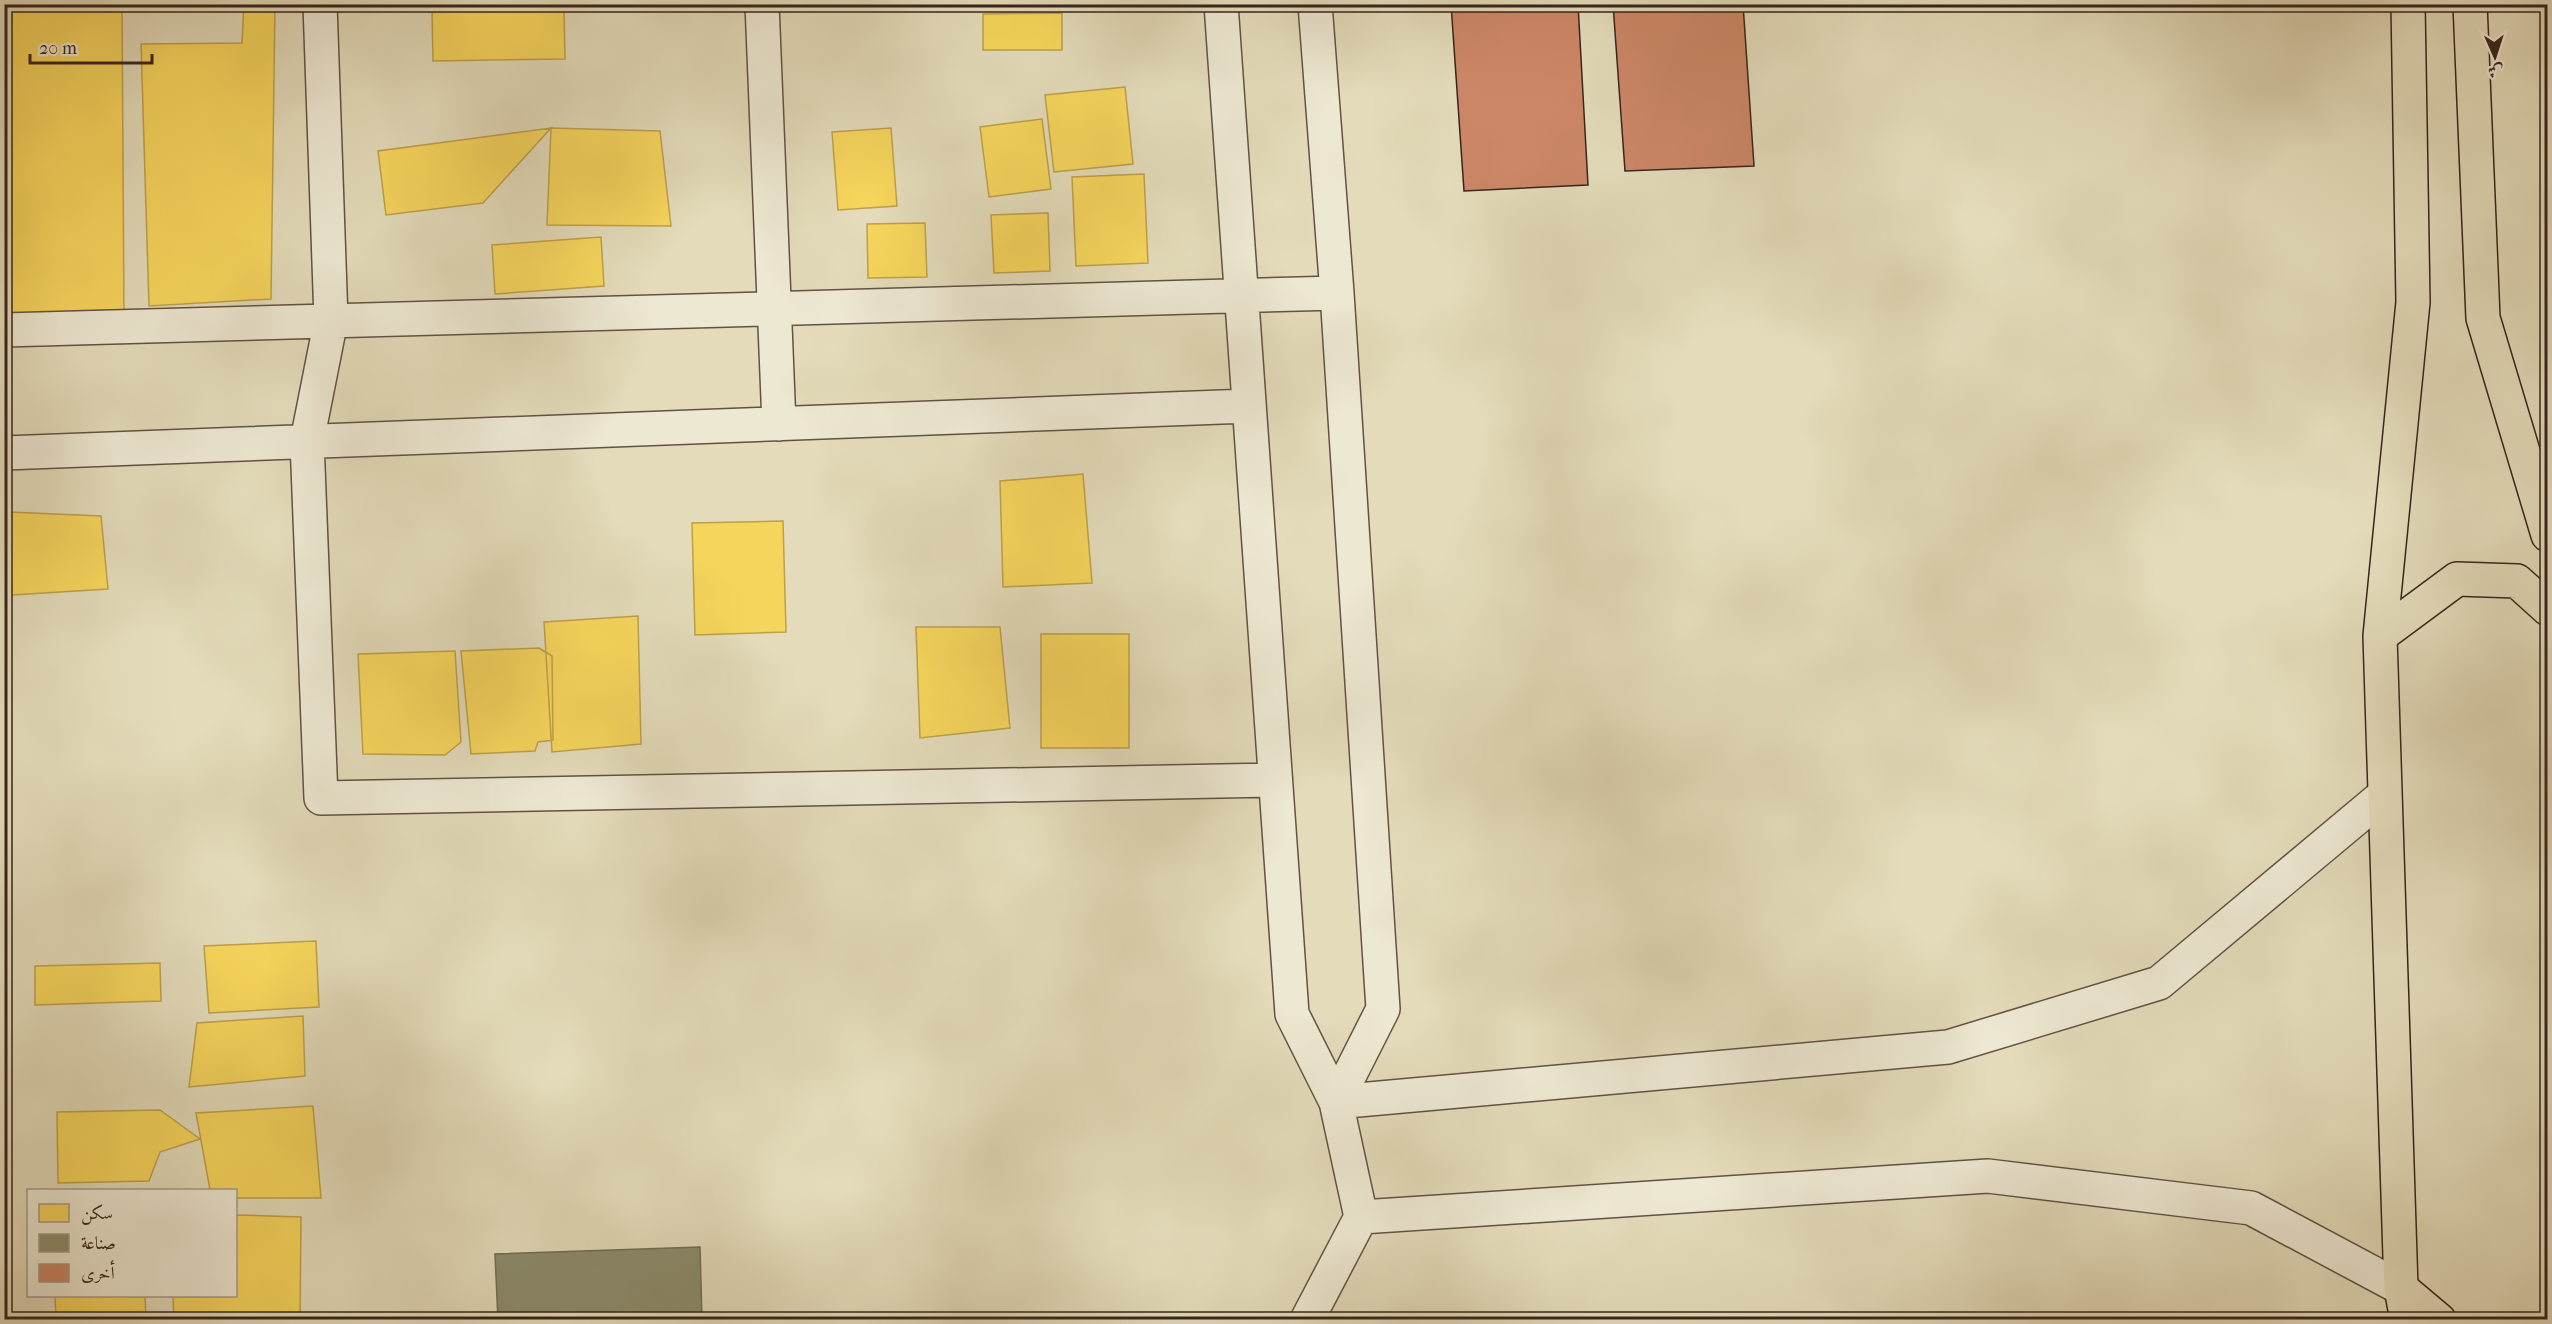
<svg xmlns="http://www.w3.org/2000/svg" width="2552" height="1324" font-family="'IM FELL French Canon',Amiri,serif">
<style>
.homes{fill:#f6d55c;stroke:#bda049;stroke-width:1.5}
.industry{fill:#8c8c6e;stroke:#726d56;stroke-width:1.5}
.building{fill:#cc8766;stroke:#37241d;stroke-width:1.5}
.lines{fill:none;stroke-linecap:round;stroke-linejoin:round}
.street-casing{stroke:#625244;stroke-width:36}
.primary-casing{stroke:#37241d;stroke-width:36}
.street{stroke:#ede8d2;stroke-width:33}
.primary{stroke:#e3dbba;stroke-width:33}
</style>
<rect width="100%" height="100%" fill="#e3dbba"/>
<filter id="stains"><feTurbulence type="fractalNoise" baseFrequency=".00333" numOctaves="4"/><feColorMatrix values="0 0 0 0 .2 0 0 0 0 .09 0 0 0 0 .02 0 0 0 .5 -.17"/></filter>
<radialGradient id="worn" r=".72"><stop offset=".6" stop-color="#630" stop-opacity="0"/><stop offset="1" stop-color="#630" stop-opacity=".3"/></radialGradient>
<path class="homes" d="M4 4H122L124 318 4 320Z
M244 4H275L271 299 149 306 141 44 242 43Z
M564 8 565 59 433 61 432 11Z
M1062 13V50H983V14Z
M1125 87 1133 164 1054 172 1045 95Z
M1042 119 1051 189 989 197 980 127Z
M551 128 660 131 671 226 547 225Z
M551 128 483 203 386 215 378 151Z
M891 128 897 206 838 210 832 132Z
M1144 174 1148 263 1076 266 1072 177Z
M1048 213 1050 271 994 273 991 215Z
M925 223 927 277 868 278 867 224Z
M601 237 604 286 495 294 492 245Z
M1083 474 1092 583 1003 587 1000 481Z
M9 512 101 516 108 589 12 595Z
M783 521 786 632 695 635 692 523Z
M638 616 641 744 552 752 544 622Z
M916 627H1000L1010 728 920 738Z
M1041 634H1129V748H1041Z
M539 648 552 656 553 740 538 742 535 751 471 754 461 651Z
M455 651 461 742 445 755 363 754 358 654Z
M316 941 319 1007 209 1013 204 946Z
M160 963 161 1001 35 1005V966Z
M303 1016 305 1076 189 1087 197 1023Z
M313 1106 321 1198H236V1190H210L196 1113Z
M160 1110 200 1139 160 1152 149 1181 58 1183 57 1112Z
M236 1215 301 1217 300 1320H174L173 1296H236Z
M55 1296H145L146 1319 56 1320Z"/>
<path class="industry" d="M700 1247 702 1320H498L495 1254Z"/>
<path class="building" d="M1451 4H1578L1588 185 1464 191Z
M1613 4H1743L1754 166 1625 171Z"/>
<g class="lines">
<defs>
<path id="street" d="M320 4 331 320 307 441 321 798 1275 780
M762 4 779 424
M1221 4 1292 1014 1336 1102 1361 1217 1307 1320
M1315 4 1337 293 1383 1009 1336 1102
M4 330 1337 293
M4 453 1248 406
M1336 1102 1948 1047 2159 983 2384 795
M1361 1217 1988 1176 2251 1208 2401 1288"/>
<path id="primary" d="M2470 4 2483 318 2548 535
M2380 636 2457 579 2517 581 2548 609
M2401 1288 2439 1320
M2407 1320 2401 1288 2380 636 2413 302 2408 4"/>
</defs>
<use href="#street" class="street-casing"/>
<use href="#primary" class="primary-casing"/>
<use href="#street" class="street"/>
<use href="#primary" class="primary"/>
</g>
<rect width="2552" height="1324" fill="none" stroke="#e3dbba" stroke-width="24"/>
<rect x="6" y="6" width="2540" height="1312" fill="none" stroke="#37241d" stroke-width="3"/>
<rect x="12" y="12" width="2528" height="1300" fill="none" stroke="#37241d" stroke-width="1.5"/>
<rect x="27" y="1189" width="210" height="108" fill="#ede8d2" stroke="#a49a8a" stroke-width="1.5"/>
<rect x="39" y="1204" width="30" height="18" fill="#f6d55c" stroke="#a49a8a" stroke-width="1.5"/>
<text x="81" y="1219" font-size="18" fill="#37241d">سكن</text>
<rect x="39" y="1234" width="30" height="18" fill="#8c8c6e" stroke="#a49a8a" stroke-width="1.5"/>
<text x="81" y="1249" font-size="18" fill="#37241d">صناعة</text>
<rect x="39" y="1264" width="30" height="18" fill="#cc8766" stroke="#a49a8a" stroke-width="1.5"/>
<text x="81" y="1279" font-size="18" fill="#37241d">أخرى</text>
<g transform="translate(2495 57) rotate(177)" stroke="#ede8d2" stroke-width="4.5" paint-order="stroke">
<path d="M0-4.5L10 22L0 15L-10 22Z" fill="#37241d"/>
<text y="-9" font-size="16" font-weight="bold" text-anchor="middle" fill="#37241d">ش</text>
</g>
<path d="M30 54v9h122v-9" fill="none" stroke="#37241d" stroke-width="3"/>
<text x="39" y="54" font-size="18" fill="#37241d" stroke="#ede8d2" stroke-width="4.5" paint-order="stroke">20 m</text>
<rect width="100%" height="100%" filter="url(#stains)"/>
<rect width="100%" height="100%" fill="url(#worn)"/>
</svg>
